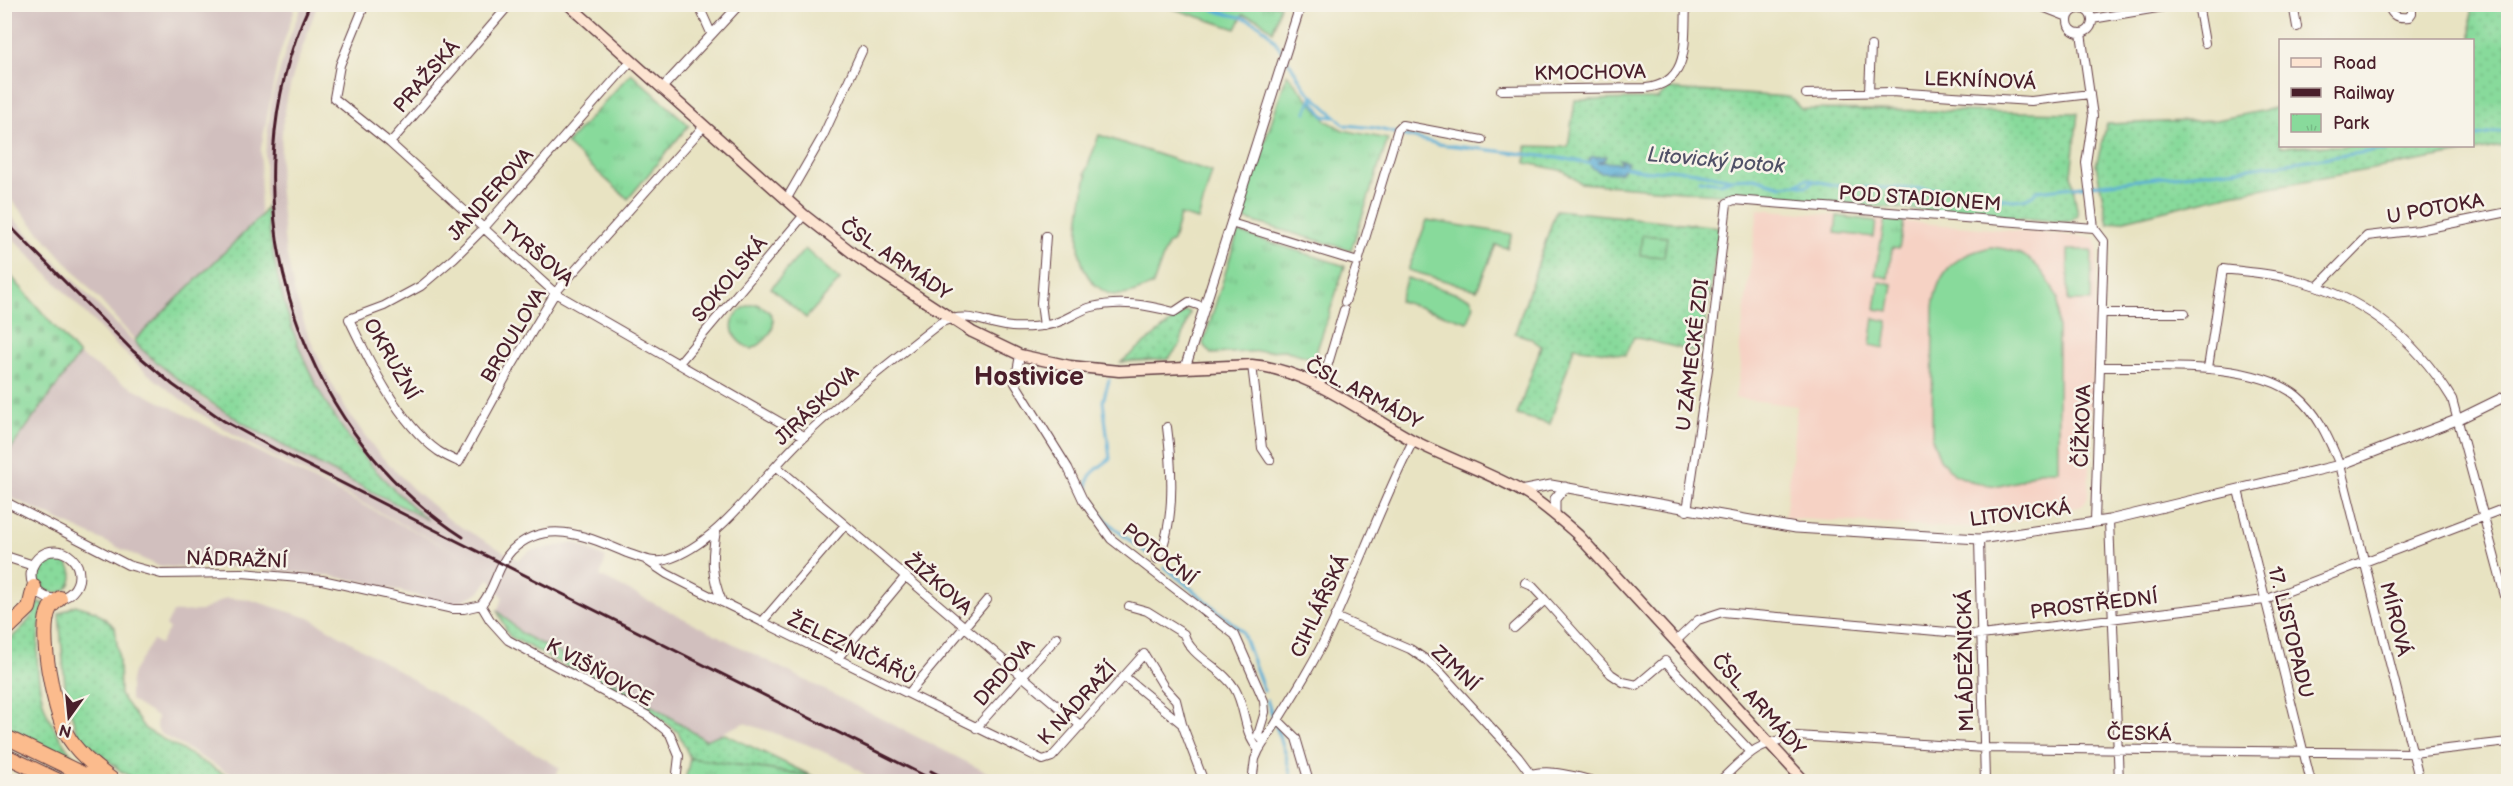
<svg xmlns="http://www.w3.org/2000/svg" width="2513" height="786" font-family="'Balsamiq Sans',sans-serif">
<style>
.built{fill:#f6d2c4}
.industrial{fill:#d1bfbe}
.grass{fill:url(#grass-dots);stroke:#697c63;stroke-width:1.5}
.cemetery{fill:url(#cemetery-stones);stroke:#697c63;stroke-width:1.5}
.park{fill:url(#park-tufts);stroke:#697c63;stroke-width:1.5}
.garden{fill:#88da9b;stroke:#697c63;stroke-width:1.5}
.water{fill:url(#water-waves);stroke:#526680;stroke-width:1.5}
.lines{fill:none;stroke-linecap:round;stroke-linejoin:round}
.stream{stroke:#5aaed6;stroke-width:3}
.minor-casing{stroke:#623c42;stroke-width:10}
.tertiary-casing{stroke:#623c42;stroke-width:11}
.secondary-casing{stroke:#623c42;stroke-width:13}
.motorway-casing{stroke:#623c42;stroke-width:16}
.minor{stroke:#fff;stroke-width:8}
.tertiary{stroke:#fff;stroke-width:9}
.secondary{stroke:#fde4d1;stroke-width:10}
.motorway{stroke:#fbbb8d;stroke-width:14}
.rail{stroke:#4a1f2b;stroke-width:3}
.labels{text-anchor:middle;stroke-width:5;stroke-linejoin:round;paint-order:stroke}
.street-label{font-size:20px;fill:#4a1f2b;stroke:#f7f3e8}
.water-label{font-size:21px;font-style:italic;fill:#505167;stroke:#f7f3e8}
.district-label{font-size:26px;font-weight:bold;fill:#4a1f2b;stroke:#f7f3e8}
</style>
<defs>
<pattern id="grass-dots" width="8" height="8" patternUnits="userSpaceOnUse" patternTransform="scale(1.5)"><rect width="8" height="8" fill="#88da9b"/><path d="M2 2h.1M6 6h.1" fill="none" stroke="#77bb86" stroke-width="1.8" stroke-linecap="round"/></pattern>
<pattern id="cemetery-stones" width="16" height="16" patternUnits="userSpaceOnUse" patternTransform="scale(1.5)"><rect width="16" height="16" fill="#88da9b"/><path d="M2 7V4a2 2 0 0 1 4 0v3zM10 15v-3a2 2 0 0 1 4 0v3z" fill="#77bb86"/></pattern>
<pattern id="park-tufts" width="24" height="20" patternUnits="userSpaceOnUse" patternTransform="scale(1.5)"><rect width="24" height="20" fill="#88da9b"/><path d="M3 7l-1-3M5 7V3M7 7l1-3M15 17l-1-3M17 17v-4M19 17l1-3" fill="none" stroke="#77bb86"/></pattern>
<pattern id="water-waves" width="16" height="10" patternUnits="userSpaceOnUse" patternTransform="scale(1.5)"><rect width="16" height="10" fill="#5aaed6"/><path d="M0 5q4-4 8 0t8 0" fill="none" stroke="#4c8dae"/></pattern>
</defs>
<rect width="100%" height="100%" fill="#f7f3e8"/>
<filter id="ink" filterUnits="userSpaceOnUse"><feTurbulence type="fractalNoise" baseFrequency=".0167" numOctaves="2"/><feDisplacementMap in="SourceGraphic" scale="12" xChannelSelector="R" yChannelSelector="G"/><feConvolveMatrix kernelMatrix="1 2 1 2 8 2 1 2 1" color-interpolation-filters="sRGB"/></filter>
<filter id="wash" filterUnits="userSpaceOnUse"><feTurbulence type="fractalNoise" baseFrequency=".008" numOctaves="4" result="noise"/><feDisplacementMap in="SourceGraphic" scale="24" xChannelSelector="R" yChannelSelector="G"/><feGaussianBlur stdDeviation="1.35" result="paint"/><feColorMatrix in="noise" values="0 0 0 0 0 0 0 0 0 0 0 0 0 0 0 0 0 1.4 0 .05"/><feComposite in="paint" operator="in"/></filter>
<g filter="url(#wash)">
<rect width="100%" height="100%" fill="#e8e3c2"/>
<path class="built" d="M1758 209 2095 238 2097 248 2088 497 2082 506 1990 526 1953 528 1785 518 1797 406 1735 398 1741 366 1739 352Z"/>
<path class="industrial" d="M4 5H296L278 60 261 148 260 217 135 340 5 193Z
M302 5H317L294 72 286 101 282 132 279 183 285 246 294 291 307 332 324 370 347 411 378 453 413 489 451 521 518 560 530 551 575 543 606 558 600 576 1004 781H873L848 763 806 744 744 723 706 740 624 687 522 634 497 610 503 598 490 578 480 592 453 605 361 581 323 575 185 563 182 568 158 566 5 495V457L79 355 119 381 469 559 246 442 196 411 147 373 115 344 5 230V210L125 333 156 363 204 400 278 443 425 518 403 499 367 463 335 418 311 377 294 337 280 295 271 248 266 207 265 155 272 98 289 39Z
M226 598 251 600 312 619 560 768 553 780 555 781H242L160 733 156 726 157 717 130 700V684L133 672 153 640 160 644 169 629 166 626 173 612 201 611Z"/>
<path class="grass" d="M2471 5H2508V145L2231 194 2108 224 2096 165 2107 124 2217 120 2280 107V146H2472Z
M1669 89 1789 97 1801 109 2078 113 2071 174 2078 215 2069 222 1580 183 1564 171 1526 163V146L1568 147 1575 100 1657 99Z
M266 207C281 337 325 436 428 520 328 468 222 423 138 346L135 340 260 217Z
M1556 210 1720 227 1700 353 1634 337 1625 355 1574 347 1550 424 1517 415 1541 346 1530 338 1515 333Z
M1185 311 1190 312 1180 345 1168 359 1121 362Z
M38 576a17 17 0 1 1 34 0a17 17 0 1 1-34 0Z
M39 602 46 605C33 635 35 690 50 720 57 734 66 747 75 759L5 728V643C20 631 32 620 39 602Z
M75 605 95 611 115 627 119 660 120 695 145 729 236 781H139L122 772 78 735 66 697 59 614Z
M497 610 522 634 621 685 705 740 723 733 812 776 690 758 678 732 651 712 509 636Z"/>
<path class="cemetery" d="M5 269 79 355 5 457Z"/>
<path class="park" d="M1162 5H1280L1273 31 1258 19 1243 15 1236 29Z
M631 73 689 125 628 199 566 144Z
M1287 74 1327 121 1343 130 1388 139 1351 250 1240 218Z
M1885 219 1904 222 1899 249 1892 248 1888 278 1875 275Z
M1238 232 1345 266 1314 359 1284 350 1211 354 1203 344Z
M1642 235 1667 237 1664 257 1640 255Z
M756 304C785 314 773 339 752 349 721 338 730 307 756 304Z
M690 758 812 776 823 781H685Z"/>
<path class="garden" d="M1099 135 1212 172 1198 220 1180 215 1173 241 1167 245 1153 285C1142 289 1130 296 1115 295 1109 295 1103 291 1098 287 1067 263 1081 208 1087 175L1085 174Z
M1837 216 1876 221 1874 237 1835 233Z
M1427 220 1512 234 1507 248 1496 245 1477 290 1408 270Z
M1991 247C2028 250 2042 266 2058 298V470L2038 471 2019 481 1999 486 1974 483 1954 474 1940 459 1932 438 1933 307C1938 270 1955 255 1991 247Z
M805 249 840 280 806 318 771 288Z
M2068 250H2092L2091 301H2068Z
M1407 278 1470 298 1474 305 1468 322 1399 301Z
M1879 282 1893 284 1889 311 1875 309Z
M1874 318 1888 321 1884 348 1870 345Z"/>
<path class="water" d="M1606 156 1604 160 1597 162 1621 163 1619 159 1628 162 1620 173 1600 172 1591 167 1589 161 1591 157Z"/>
<g class="lines">
<path class="stream" d="M1205 4C1220 16 1239 14 1254 22 1267 28 1276 42 1283 53
M1287 59 1306 89 1345 125 1375 128 1438 144 1566 159 1592 164
M1313 96V101L1324 116 1334 117
M1306 112 1312 97
M2472 137 2508 130
M1622 166 1651 172 1669 169 1696 172 1731 179 1754 178 1782 186 1797 184 1806 179 1843 187 1947 189 1959 196C1982 186 2016 213 2037 191L2248 168 2413 146
M1699 180 1720 183 1729 180
M1796 184 1806 186 1813 182
M1109 380 1103 401 1110 459C1104 464 1092 471 1089 478 1079 505 1128 540 1147 553
M1165 567 1242 631 1264 691
M1267 700 1286 755 1292 782"/>
</g>
</g>
<g filter="url(#ink)">
<g class="lines">
<defs>
<path id="minor" d="M365 4 340 65 334 98 390 143 555 293 804 436
M698 4 711 33
M2035 4 2068 17
M2198 4 2205 43
M2293 4 2297 27
M2388 4C2392 17 2397 18 2409 17L2412 13V4
M2068 21a12 12 0 1 1 24 0a12 12 0 1 1-24 0Z
M2092 19 2181 4
M2081 33 2093 116 2086 163 2094 228
M631 61 483 229 454 258 421 286 384 306 349 319C370 363 398 422 438 451 444 455 452 459 459 462L510 369 555 293 704 126
M662 88 740 4
M1501 90 1646 88C1691 83 1684 40 1686 4
M1869 92 1871 46
M1806 94 1891 92 2031 101 2090 94
M390 143 510 4
M786 200 823 136 862 51
M1231 223 1358 262 1398 129 1402 125 1482 140
M2318 286 2367 236 2419 230 2508 212
M1345 302 1356 268
M2102 313H2185
M1044 326 1041 303 1046 236
M1020 355 1015 383 1068 468 1083 500 1111 539 1235 635 1264 701 1265 712 1258 735 1264 742
M679 363 804 215
M1252 365 1262 448 1270 460
M2100 367C2155 368 2252 360 2297 396 2319 414 2329 440 2340 465L2420 782
M2208 368 2223 269C2246 272 2270 273 2292 279 2362 296 2415 338 2452 399L2508 607
M1318 387 1327 367 1344 310
M776 466 1081 726
M2238 490 2311 782
M4 501 128 565 161 574 242 573 322 580 453 609H464L481 605
M1687 511 1709 362 1727 203 1734 200 2094 228 2104 241 2095 522
M2109 520 2119 782
M716 531C711 559 711 575 722 602
M1979 539 1985 782
M1157 559C1176 525 1172 465 1167 427
M646 560 667 574 722 602 1043 760 1052 757 1144 654 1164 687 1176 700 1182 724
M1525 583 1532 586 1545 600
M481 605C495 589 497 565 512 550 547 517 588 537 627 553 639 557 653 564 666 560 722 543 764 472 807 434 849 394 894 359 940 323 970 310 982 324 1012 327 1025 328 1045 327 1058 322 1069 318 1080 310 1092 307 1120 300 1147 305 1174 312L1189 302 1204 307
M481 605 490 620 508 640 648 716 670 734 679 756 676 782
M1129 606 1147 611 1184 634C1190 657 1223 668 1235 689 1246 708 1243 733 1259 750
M1335 617 1410 649 1425 659 1441 673 1518 757 1530 773
M762 622 845 525
M1514 628 1545 600 1611 674 1623 682 1637 685 1665 661 1750 751
M1676 641 1698 620 1722 612 1981 635 2265 600 2508 507
M837 659 906 576
M1125 677 1182 724 1204 782
M909 693 987 600
M1278 720 1296 738 1309 782
M976 728 1057 637
M1252 782 1255 759 1259 750C1286 707 1315 663 1336 616 1362 558 1384 498 1413 441
M1510 782C1539 765 1567 774 1598 782
M1719 782C1749 753 1754 744 1797 736L1984 748 2413 753 2508 742"/>
<path id="tertiary" d="M1185 368 1301 4
M1520 491 1551 485 1796 528 1979 539 2109 520 2340 465 2459 419 2508 395
M1555 515V499L1565 487
M31 575a24 24 0 1 1 48 0a24 24 0 1 1-48 0Z
M4 556 32 565"/>
<path id="secondary" d="M568 4 804 215 859 258 972 332 1020 355 1070 366 1119 371 1252 365C1308 369 1364 414 1412 440 1450 460 1492 473 1528 495 1547 507 1562 521 1578 535L1805 782"/>
<path id="motorway" d="M60 598C57 601 53 604 50 608 37 631 54 710 66 733 77 754 97 768 115 782
M4 632 29 608 34 587
M4 736 99 782
M4 755 61 782"/>
</defs>
<use href="#minor" class="minor-casing"/>
<use href="#tertiary" class="tertiary-casing"/>
<use href="#secondary" class="secondary-casing"/>
<use href="#motorway" class="motorway-casing"/>
<use href="#minor" class="minor"/>
<use href="#tertiary" class="tertiary"/>
<use href="#secondary" class="secondary"/>
<use href="#motorway" class="motorway"/>
<path class="rail" d="M310 4C224 190 291 426 463 537
M4 220 133 351 173 385 224 421 275 449 423 524 937 782
M931 771 952 782"/>
</g>
</g>
<g class="labels">
<g class="street-label">
<text transform="translate(1590 72) rotate(-1)" y="7">KMOCHOVA</text>
<text transform="translate(426 76) rotate(-49)" y="7">PRAŽSKÁ</text>
<text transform="translate(1980 80) rotate(2)" y="7">LEKNÍNOVÁ</text>
<text transform="translate(490 194) rotate(-48)" y="7">JANDEROVA</text>
<text transform="translate(1920 198) rotate(4)" y="7">POD STADIONEM</text>
<text transform="translate(2435 208) rotate(-10)" y="7">U POTOKA</text>
<text transform="translate(537 253) rotate(40)" y="7">TYRŠOVA</text>
<text transform="translate(896 259) rotate(34)" y="7">ČSL. ARMÁDY</text>
<text transform="translate(729 279) rotate(-50)" y="7">SOKOLSKÁ</text>
<text transform="translate(513 335) rotate(-59)" y="7">BROULOVA</text>
<text transform="translate(1692 355) rotate(-83)" y="7">U ZÁMECKÉ ZDI</text>
<text transform="translate(392 359) rotate(60)" y="7">OKRUŽNÍ</text>
<text transform="translate(1364 393) rotate(28)" y="7">ČSL. ARMÁDY</text>
<text transform="translate(816 405) rotate(-43)" y="7">JIRÁSKOVA</text>
<text transform="translate(2082 426) rotate(-88)" y="7">ČÍŽKOVA</text>
<text transform="translate(2020 513) rotate(-7)" y="7">LITOVICKÁ</text>
<text transform="translate(1160 554) rotate(38)" y="7">POTOČNÍ</text>
<text transform="translate(237 559) rotate(2)" y="7">NÁDRAŽNÍ</text>
<text transform="translate(939 584) rotate(41)" y="7">ŽIŽKOVA</text>
<text transform="translate(2094 604) rotate(-7)" y="7">PROSTŘEDNÍ</text>
<text transform="translate(1319 606) rotate(-65)" y="7">CIHLÁŘSKÁ</text>
<text transform="translate(2396 619) rotate(76)" y="7">MÍROVÁ</text>
<text transform="translate(2291 632) rotate(76)" y="7">17. LISTOPADU</text>
<text transform="translate(852 648) rotate(26)" y="7">ŽELEZNIČÁŘŮ</text>
<text transform="translate(1965 661) rotate(-91)" y="7">MLÁDEŽNICKÁ</text>
<text transform="translate(1456 668) rotate(43)" y="7">ZIMNÍ</text>
<text transform="translate(600 672) rotate(29)" y="7">K VIŠŇOVCE</text>
<text transform="translate(1004 672) rotate(-49)" y="7">DRDOVA</text>
<text transform="translate(1077 703) rotate(-47)" y="7">K NÁDRAŽÍ</text>
<text transform="translate(1759 704) rotate(48)" y="7">ČSL. ARMÁDY</text>
<text transform="translate(2139 733) rotate(1)" y="7">ČESKÁ</text>
</g>
<g class="water-label">
<text transform="translate(1716 160) rotate(5)" y="7">Litovický potok</text>
</g>
<g class="district-label">
<text x="1029" y="385">Hostivice</text>
</g>
</g>
<rect width="2513" height="786" fill="none" stroke="#f7f3e8" stroke-width="24"/>
<rect x="2279" y="39" width="195" height="108" fill="#f7f3e8" stroke="#b29e9c" stroke-width="1.5"/>
<rect x="2291" y="58" width="30" height="9" fill="#fde4d1" stroke="#b29e9c" stroke-width="1.5"/>
<text x="2333" y="69" font-size="18" fill="#4a1f2b">Road</text>
<rect x="2291" y="88" width="30" height="9" fill="#4a1f2b" stroke="#b29e9c" stroke-width="1.5"/>
<text x="2333" y="99" font-size="18" fill="#4a1f2b">Railway</text>
<rect x="2291" y="114" width="30" height="18" fill="url(#park-tufts)" stroke="#b29e9c" stroke-width="1.5"/>
<text x="2333" y="129" font-size="18" fill="#4a1f2b">Park</text>
<g transform="translate(69 717) rotate(195)" stroke="#f7f3e8" stroke-width="4.5" paint-order="stroke">
<path d="M0-4.5L10 22L0 15L-10 22Z" fill="#4a1f2b"/>
<text y="-9" font-size="16" font-weight="bold" text-anchor="middle" fill="#4a1f2b">N</text>
</g>
</svg>
